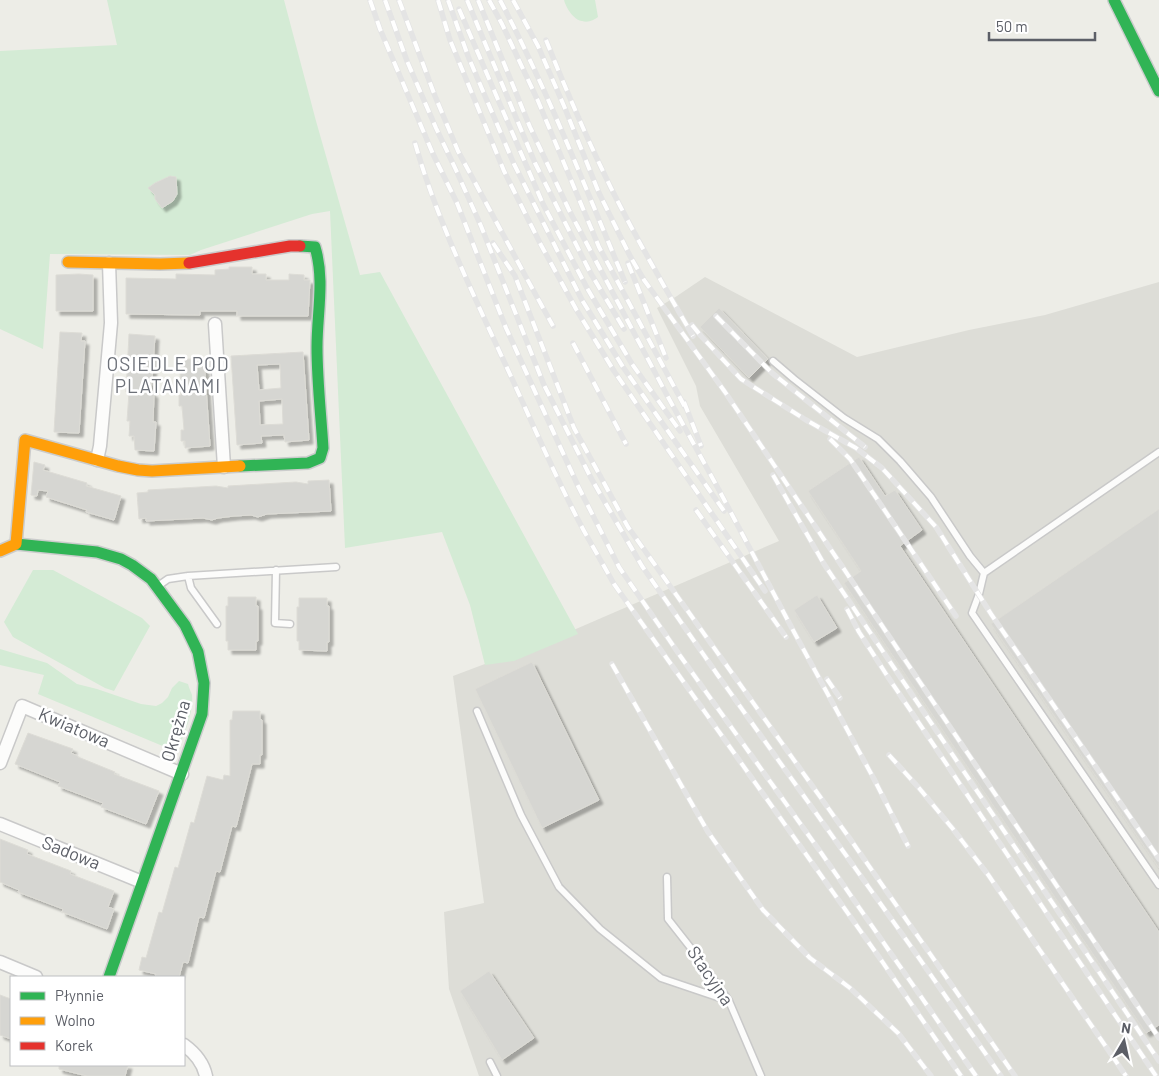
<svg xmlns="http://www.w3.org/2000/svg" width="1159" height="1076" font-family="Barlow,sans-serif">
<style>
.industrial{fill:#ddddd7}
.green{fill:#d4ebd5}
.building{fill:#d6d6d2;stroke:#dddcd6;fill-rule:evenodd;filter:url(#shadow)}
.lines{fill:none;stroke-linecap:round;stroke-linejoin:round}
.lane-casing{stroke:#c9c9c9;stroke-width:9}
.street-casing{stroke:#c9c9c9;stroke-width:15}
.fast-casing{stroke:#cbcccc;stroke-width:14}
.slow-casing{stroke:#cbcccc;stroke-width:14}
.jam-casing{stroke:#cbcccc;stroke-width:14}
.lane{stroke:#fcfcfb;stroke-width:6}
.street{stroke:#fcfcfb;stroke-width:12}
.fast{stroke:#30b455;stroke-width:11}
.slow{stroke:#ff9f0a;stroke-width:11}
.jam{stroke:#e5322d;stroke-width:11}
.rail-casing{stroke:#e4e4e4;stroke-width:5.5}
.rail{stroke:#fff;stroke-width:4;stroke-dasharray:11;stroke-linecap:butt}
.labels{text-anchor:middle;stroke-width:5;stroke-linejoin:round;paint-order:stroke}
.street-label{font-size:18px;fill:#5c5f67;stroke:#fff}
.neighbourhood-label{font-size:19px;letter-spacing:1px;fill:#6d7179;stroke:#fff}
</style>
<defs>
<filter id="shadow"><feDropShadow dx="4" dy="4" stdDeviation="1" flood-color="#0004"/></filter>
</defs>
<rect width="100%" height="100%" fill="#edede7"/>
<path class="industrial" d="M705 277 857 357 969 330 1045 315 1159 282V1076H479L449 989 444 912 484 903 453 676 569 632 779 541 700 406 696 386 657 308 677 296Z"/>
<path class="green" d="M107 0H284L316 121 360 275 380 272 578 634 514 661 485 665 470 605 442 532 345 548 330 211 312 214 201 250 190 255 50 254 43 349 0 329V51L117 45Z
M564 0H595L598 17C594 20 588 23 582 21 574 20 566 8 564 0Z
M33 570H53L142 618 150 626 114 691 105 688 13 637 4 622Z
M0 649 47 663 77 684 97 689 141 704 156 706 162 703 168 697 172 688 179 681 188 684C189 688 191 692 192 695 194 713 183 736 177 752L38 694 44 675 0 665Z"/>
<path class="building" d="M170 176 176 177 177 194 173 201 162 208 155 199V195L148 188 155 183Z
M229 267H252V274H266V280H289V274L304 275V280H310L308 316H237V311H200V315L126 314V278L176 279V274L215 275V270L229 269Z
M79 274 93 275V311H56V275Z
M719 308 768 359 749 378 700 327Z
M60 332 82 333 81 341H85L79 433 54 432Z
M129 334 155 336 151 393 154 394 153 422H156L154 451 135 450 134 436H129L130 421H127L129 392H126Z
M303 352 309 440 285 442 284 435 261 436 262 443 237 445 231 356ZM280 364 281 388 259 390 257 365ZM282 399 283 424 260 425 259 401Z
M204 358 210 446 185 448V441H181V430H184L182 406H179V395H181L180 370H177L176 360Z
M859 457 885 496 895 490 922 530 900 546 1159 932V1025L1146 1033 844 583 861 571 808 491Z
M34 462 45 465 43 470 87 483 86 486 121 496 114 520 86 512 87 510 46 497 48 491 38 490 37 496 31 495Z
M329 480 331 511 267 514 258 517 251 515 234 516 218 518 212 520 203 518 146 521V518L139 519 137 493 148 492V490L216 486 228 488V486L296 482 308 484V481Z
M1159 509V868L991 624Z
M817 595 837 628 814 642 794 610Z
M228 597H256V606H258V641H256V650H228V641H226V606H228Z
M299 598H327V606H329V642H327V651L299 650V641H297V607H299Z
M532 662 599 800 542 828 475 689Z
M233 711H260V719L262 720V755H260V764H252L236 827 232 826 220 872 216 871 204 918 199 917 188 963 183 962 179 977H155L156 974 139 970 142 957 146 958 159 912 162 913 175 867 178 868 191 822 194 823 207 776 223 780 224 775 230 776V720H232Z
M28 733 73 749 71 753 78 756V757L115 772 114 774 159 791 146 824 101 807 103 803 58 786 60 782 15 764Z
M0 839 28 850 27 854 71 871 70 874 114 891 108 907 114 909 107 929 62 912 63 909 18 892 19 890 0 882Z
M489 971 534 1038 502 1060 460 991Z
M0 995 11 999V1039L0 1035Z
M59 1065H128L125 1076H87L59 1069Z"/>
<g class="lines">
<defs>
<path id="lane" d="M773 361 794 379 844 418 878 439 900 461 931 497 970 556 984 573 979 594 972 613 1159 885
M276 570 275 623 290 624
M984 573 1159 452
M188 576 191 588 217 624
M158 586 168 579 188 576 336 567
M477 711 521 815 559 887 600 929 661 978 729 1001
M667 877 668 919 690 947 729 1001 761 1076
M490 1062 497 1076"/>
<path id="street" d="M215 324 224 467
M97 460 100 446 111 323 109 263
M0 763 22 706 182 774
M0 824 142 882
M0 962 36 977
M184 1045C195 1053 203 1062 206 1076"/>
<path id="fast" d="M1114 0 1159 91
M240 466 308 463 320 458 323 448C321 415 317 381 317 347 317 313 325 280 315 247L300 246
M16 544 97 552 121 559 132 565 151 579 185 625 198 652 204 683 202 714 109 977"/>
<path id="slow" d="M68 262 160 264 189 263
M0 551 16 544 25 440 118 466 138 470 152 471 240 466"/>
<path id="jam" d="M189 263 290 246H300"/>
</defs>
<use href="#lane" class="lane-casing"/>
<use href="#street" class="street-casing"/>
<use href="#fast" class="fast-casing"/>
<use href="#slow" class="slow-casing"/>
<use href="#jam" class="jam-casing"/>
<use href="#lane" class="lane"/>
<use href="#street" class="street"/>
<use href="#fast" class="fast"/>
<use href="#slow" class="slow"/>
<use href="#jam" class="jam"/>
<defs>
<path id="rail" d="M370 0 380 29 433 154 457 203 506 328 578 486 619 567 681 657 822 854 976 1076
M385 0 407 61 436 128 456 170 481 226 544 385 591 478 642 566 717 674 912 948 1001 1076
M399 0 435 96 458 151 526 277 553 326
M438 0 450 40 504 171 541 245 576 309 614 371 765 591
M448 0 468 56 514 164 582 300 623 367 724 511
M467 0 535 163 590 272 624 329
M478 0 530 127 570 212 668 397 719 490 794 632 874 779 908 846
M489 0 502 24 538 101 599 247 685 407
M500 0C548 91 585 187 625 282
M513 0 538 46 564 106 599 193 630 256 644 280 725 392 1159 1038
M459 9 543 204 587 288 632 364 680 431
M546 40C566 90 588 141 612 190 637 240 665 288 693 336
M415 143C436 217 470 287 502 357 529 415 554 475 584 531 594 549 604 566 614 584L879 957 961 1076
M493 243 515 276 574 428 628 527 853 843 1015 1076
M628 263 666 358
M716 316 772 373 865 447
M692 325 701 336 741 379 806 420 856 448 882 468 936 527 991 614 1159 859
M573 343 626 444
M684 402 701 446
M830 439 850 459 956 616
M773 475 824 564 1159 1061
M696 510 786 637
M847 609 859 632 886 674 1156 1076
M612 664 708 832 763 910 810 958 850 988 898 1033 931 1076
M827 679 840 698
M889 755 919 788 953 829 989 876 1126 1076"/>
</defs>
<use href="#rail" class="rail-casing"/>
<use href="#rail" class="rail"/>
</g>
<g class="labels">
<g class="street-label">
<text transform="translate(74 728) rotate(23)" y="6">Kwiatowa</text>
<text transform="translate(176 731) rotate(-74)" y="6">Okrężna</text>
<text transform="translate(71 853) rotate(22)" y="6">Sadowa</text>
<text transform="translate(710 976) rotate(56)" y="6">Stacyjna</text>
</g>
<g class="neighbourhood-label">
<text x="168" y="371">OSIEDLE POD<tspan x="168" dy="22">PLATANAMI</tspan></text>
</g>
</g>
<rect x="10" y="976" width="175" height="90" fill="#ffffff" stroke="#bebfc2"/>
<rect x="20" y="992" width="25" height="8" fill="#30b455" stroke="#bebfc2"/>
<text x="55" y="1001" font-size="15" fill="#5c5f67">Płynnie</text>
<rect x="20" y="1017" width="25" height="8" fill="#ff9f0a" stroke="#bebfc2"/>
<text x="55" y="1026" font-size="15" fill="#5c5f67">Wolno</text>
<rect x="20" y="1042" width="25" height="8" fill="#e5322d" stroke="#bebfc2"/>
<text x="55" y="1051" font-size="15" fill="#5c5f67">Korek</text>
<g transform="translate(1124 1041) rotate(9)" stroke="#ffffff" stroke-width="4" paint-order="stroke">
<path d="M0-4L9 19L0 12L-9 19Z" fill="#5c5f67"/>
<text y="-8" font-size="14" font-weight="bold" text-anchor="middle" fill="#5c5f67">N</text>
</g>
<path d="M989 32v8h106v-8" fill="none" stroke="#5c5f67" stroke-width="2.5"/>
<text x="996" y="32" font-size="15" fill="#5c5f67" stroke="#ffffff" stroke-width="4" paint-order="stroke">50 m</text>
</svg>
